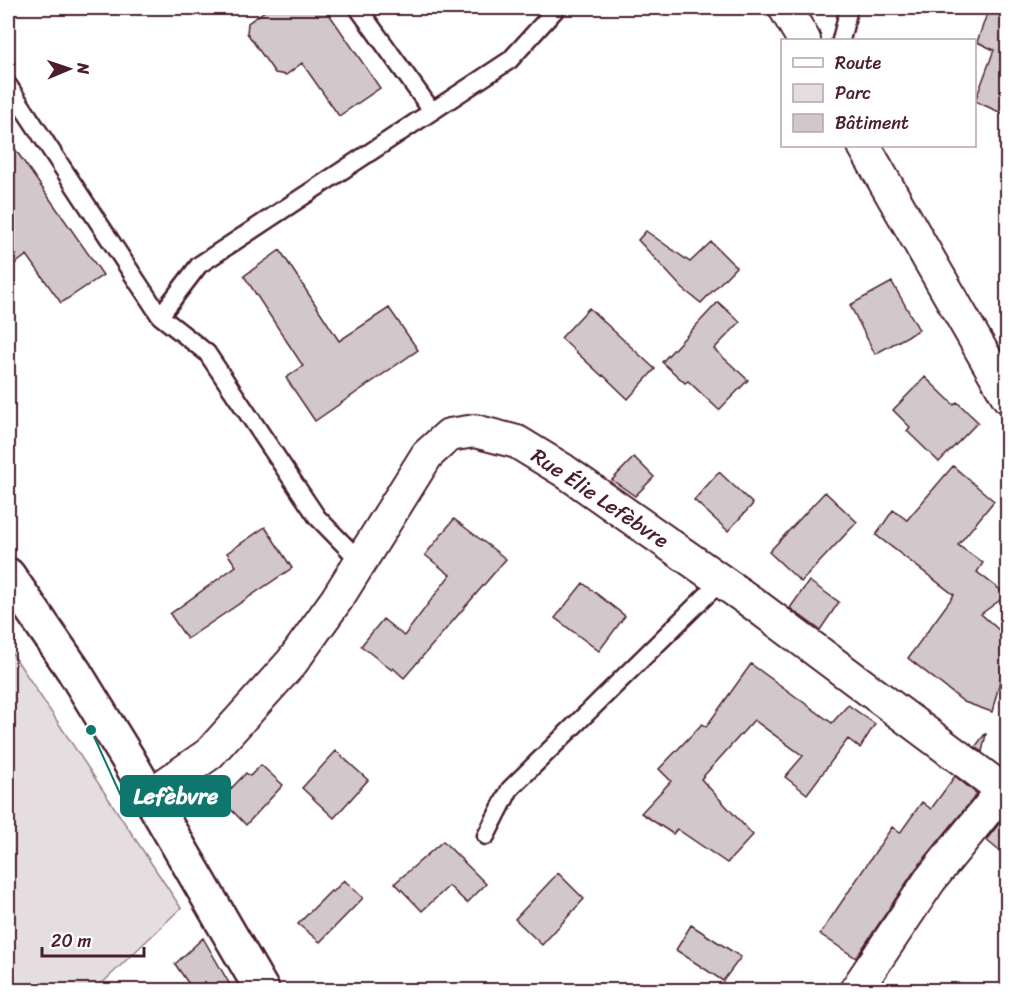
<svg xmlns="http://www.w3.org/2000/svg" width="1015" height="998" font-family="Sriracha,sans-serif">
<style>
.green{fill:#e5dee0;stroke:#987e86;stroke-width:1.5}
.building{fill:#d2c7cb;stroke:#4a1f2b;stroke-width:1.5}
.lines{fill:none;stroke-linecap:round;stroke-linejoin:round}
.service-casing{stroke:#4a1f2b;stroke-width:21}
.minor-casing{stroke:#4a1f2b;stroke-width:36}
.tertiary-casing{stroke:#4a1f2b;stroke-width:38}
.service{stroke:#fff;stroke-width:16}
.minor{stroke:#fff;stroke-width:32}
.tertiary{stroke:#fff;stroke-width:33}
.labels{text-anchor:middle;stroke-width:4.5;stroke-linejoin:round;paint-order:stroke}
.street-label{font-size:21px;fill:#4a1f2b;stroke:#fff}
.leader{fill:none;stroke:#0f766e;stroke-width:2}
.callout-dot{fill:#0f766e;stroke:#fff;stroke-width:2}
.callout{fill:#0f766e;stroke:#0f766e;stroke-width:2}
.callout-label{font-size:22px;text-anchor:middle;font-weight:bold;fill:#fff}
</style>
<rect width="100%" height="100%" fill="#fff"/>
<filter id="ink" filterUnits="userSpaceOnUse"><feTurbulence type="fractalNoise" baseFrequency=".0167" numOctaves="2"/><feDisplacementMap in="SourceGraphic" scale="12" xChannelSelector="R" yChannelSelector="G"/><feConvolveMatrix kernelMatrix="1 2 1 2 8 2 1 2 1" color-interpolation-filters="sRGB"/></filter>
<g filter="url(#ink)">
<path class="green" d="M8 647 181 908 95 990H8Z"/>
<path class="building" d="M269 8H325L380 88 339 116 302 63 286 75 275 73 247 33 248 23Z
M989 8H1008V116L975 101 994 50 977 42Z
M8 139 103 275 61 303 27 255 8 269Z
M646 231 690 262 711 242 736 267 701 303 683 289 638 240Z
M280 250 339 341 389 308 418 350 315 421 286 378 303 366 244 276Z
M892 282 919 330 875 354 850 305Z
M718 302 740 322 714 349 748 380 719 410 688 381 685 383 662 362Z
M589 308 655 369 628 399 603 375 602 376 561 338Z
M925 377 954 405 957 402 978 422 939 462 907 431 910 427 893 410Z
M634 457 654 477 635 496 612 480Z
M953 466 994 501 958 545 983 563 977 572 1007 595 981 614 1008 638V650L992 712 964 702 908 658 954 595 876 535 893 510 907 520Z
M719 472 753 504 728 531 694 500Z
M825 492 857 522 801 582 769 552Z
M454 519 506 559 404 678 393 668 392 670 361 646 383 619 404 636 450 575 425 555Z
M265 527 292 568 187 639 170 614 236 566 227 553Z
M809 581 839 602 820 630 790 608Z
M583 583 625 616 599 651 555 618Z
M751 664 832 723 848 705 875 724 860 748 848 739 807 794 785 777 803 756 754 720 701 779 753 835 727 863 677 829 673 834 641 813 671 781 659 769 702 724 706 727Z
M985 734H986L982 752 975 747Z
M336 751 368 780 334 818 302 788Z
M261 765 283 785 246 825 221 799 246 773 250 776Z
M955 776 977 794 915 870 856 958 820 934 892 827 900 833 922 802 931 809Z
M1006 815H1008V858L986 840Z
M443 841 486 884 467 903 449 886 422 911 395 883Z
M558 873 584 899 542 945 515 919Z
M344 880 363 898 320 942 298 924 331 891 333 892Z
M691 925 741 957 723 981 676 950Z
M203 938 233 990H193L175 964Z"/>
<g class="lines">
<defs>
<path id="service" d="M358 8 432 111
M841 40 849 8
M8 85 160 316
M361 562 317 517 207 353 160 316 199 265 510 60 557 8
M486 836 510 789 721 581"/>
<path id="minor" d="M785 8 804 40
M864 146 1008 397
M150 795 209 754 292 662 337 599 427 455 449 435 475 431 517 442 563 470 754 604 1003 790
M856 990 930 880 1003 790 1008 787"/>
<path id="tertiary" d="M8 575 74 671 128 759 262 990"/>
</defs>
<use href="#service" class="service-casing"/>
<use href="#minor" class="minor-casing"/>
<use href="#tertiary" class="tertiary-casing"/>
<use href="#service" class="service"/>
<use href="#minor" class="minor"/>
<use href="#tertiary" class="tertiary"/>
</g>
</g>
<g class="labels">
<g class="street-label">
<text transform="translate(600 498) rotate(34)" y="7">Rue Élie Lefèbvre</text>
</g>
</g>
<path class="leader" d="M91 730L121 796"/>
<circle class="callout-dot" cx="91" cy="730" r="6"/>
<rect class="callout" x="121" y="776" width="109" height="40" rx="6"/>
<g class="callout-label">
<text x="176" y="804">Lefèbvre</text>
</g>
<rect width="1015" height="998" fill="none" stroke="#fff" stroke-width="30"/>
<rect x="15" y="15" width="985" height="968" fill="none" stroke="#4a1f2b" stroke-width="2" filter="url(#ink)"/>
<rect x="781" y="39" width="195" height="108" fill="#ffffff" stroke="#b7a5aa" stroke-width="1.5"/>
<rect x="793" y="58" width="30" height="9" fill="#ffffff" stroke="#b7a5aa" stroke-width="1.5"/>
<text x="835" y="69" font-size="18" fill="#4a1f2b">Route</text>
<rect x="793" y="84" width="30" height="18" fill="#e5dee0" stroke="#b7a5aa" stroke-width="1.5"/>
<text x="835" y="99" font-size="18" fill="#4a1f2b">Parc</text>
<rect x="793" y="114" width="30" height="18" fill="#d2c7cb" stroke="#b7a5aa" stroke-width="1.5"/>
<text x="835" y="129" font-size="18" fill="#4a1f2b">Bâtiment</text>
<g transform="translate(69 69) rotate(88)" stroke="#ffffff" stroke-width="4.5" paint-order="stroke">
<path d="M0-4.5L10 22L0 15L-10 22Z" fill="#4a1f2b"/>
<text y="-9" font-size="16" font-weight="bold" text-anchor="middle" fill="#4a1f2b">N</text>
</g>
<path d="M42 947v9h102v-9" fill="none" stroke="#4a1f2b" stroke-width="3"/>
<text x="51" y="947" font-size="18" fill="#4a1f2b" stroke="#ffffff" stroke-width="4.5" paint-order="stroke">20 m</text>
</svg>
